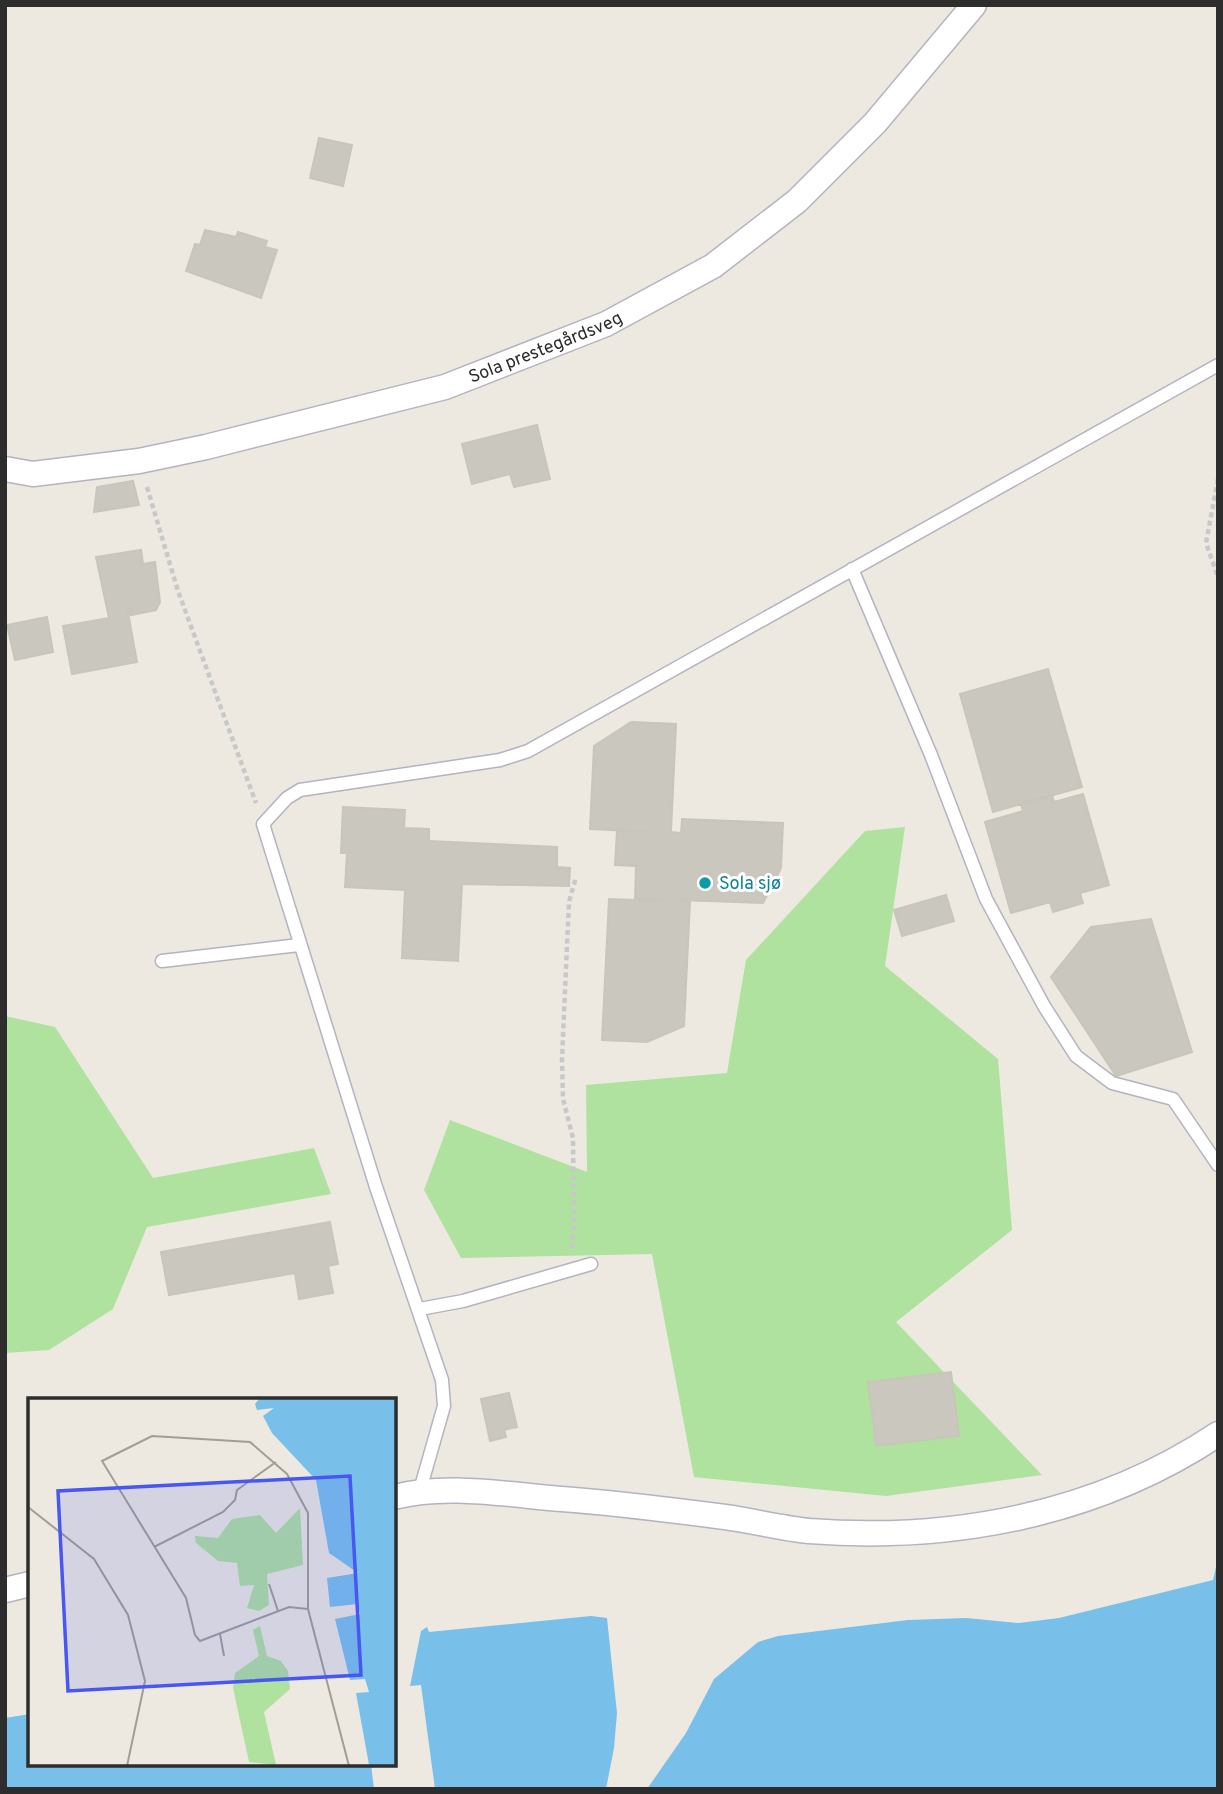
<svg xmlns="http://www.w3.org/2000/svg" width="1223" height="1794" font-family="Overpass,sans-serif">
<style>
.green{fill:#afe19f}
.water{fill:#78c0ea}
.building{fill:#c9c7be;stroke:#c9c5b9;stroke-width:2}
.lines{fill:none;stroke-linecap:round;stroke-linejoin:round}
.lane-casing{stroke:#b3b4bf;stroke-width:15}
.street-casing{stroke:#b3b4bf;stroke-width:27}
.path{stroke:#c8c8c8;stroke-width:4.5;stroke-dasharray:5 3.5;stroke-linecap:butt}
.lane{stroke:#fff;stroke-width:12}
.street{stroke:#fff;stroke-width:24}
.culture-dot{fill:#0f9aa8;stroke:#fff;stroke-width:2.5}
.labels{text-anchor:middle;stroke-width:6;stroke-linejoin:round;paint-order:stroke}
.street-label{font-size:18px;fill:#2d2d2d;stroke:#fff}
.culture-label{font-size:18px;fill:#0d838f;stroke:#fff;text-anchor:start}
.inset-road{fill:none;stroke:#a09e98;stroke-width:2}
.view{fill:#4856f2;fill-opacity:0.15;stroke:#4856f2;stroke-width:3.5}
.inset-edge{fill:none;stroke:#2d2d2d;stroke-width:3.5}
</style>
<rect width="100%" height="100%" fill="#ede9e0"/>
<path class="green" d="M905 827 885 966 998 1059 1012 1230 896 1322 1042 1475 886 1496 694 1477 652 1254 461 1258 424 1190 450 1120 587 1172 586 1085 727 1073 746 960 865 831Z
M5 1016 55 1027 153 1178 314 1148 331 1194 147 1227 113 1309 49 1350 5 1353Z"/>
<path class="water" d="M1218 1558V1789H647L686 1733 714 1679 758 1642 778 1636 908 1620 966 1618 1019 1623 1059 1618 1213 1580Z
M591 1616 607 1618 617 1713 614 1748 606 1789H435L421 1685 410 1686 421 1631 427 1627 429 1632Z
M30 1714V1764H371L374 1789H5V1718Z"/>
<path class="building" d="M319 138 352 145 343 186 310 178Z
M205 230 236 237 238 232 267 241 265 247 277 250 261 298 186 271 195 244 200 245Z
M537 425 550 479 514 487 510 474 472 484 462 444Z
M133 481 139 505 94 512 97 487Z
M141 550 143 564 155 562 160 602 156 610 131 615 127 607 137 662 72 674 63 626 109 618 96 557Z
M47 617 53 652 15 660 7 625Z
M1048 669 1082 787 993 812 960 694Z
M631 722 676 724 671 832 681 833 682 819 783 823 781 868 763 903 679 900 690 902 684 1026 647 1042 602 1040 609 899 662 901 635 898 636 866 615 865 617 831 653 832 590 829 594 746Z
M1083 794 1109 885 1080 893 1083 903 1053 912 1050 902 1011 913 985 822 1023 811 1021 804 1052 795 1054 802Z
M343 807 405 810 404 828 429 829V841L557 847V867L570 868 569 886 462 884 458 961 402 958 405 890 345 887 347 853H341Z
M946 895 954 921 902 936 894 910Z
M1151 919 1192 1052 1116 1076 1051 977 1091 927Z
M330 1222 338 1264 328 1266 333 1293 299 1299 295 1273 169 1295 161 1252Z
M951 1372 959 1436 876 1446 868 1382Z
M509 1393 517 1427 504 1430 506 1437 490 1441 481 1399Z"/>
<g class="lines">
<defs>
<path id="lane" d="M852 569 931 755 986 899 1044 1006 1076 1056 1112 1083 1173 1099 1218 1165
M162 961 299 945
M420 1309 463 1301 591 1264
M420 1490 444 1406 442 1380 376 1187 263 824 287 798 300 790 500 760 528 751 1218 365"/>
<g id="street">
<path id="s1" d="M5 469 33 474 139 461 206 447 445 387 606 324 713 266 797 201 875 123 974 5"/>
<path d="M394 1497C447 1483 508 1495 562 1499 616 1503 671 1510 725 1517 753 1521 781 1528 809 1531 951 1542 1097 1515 1218 1434"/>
<path d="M5 1590 30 1584"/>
</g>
</defs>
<use href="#lane" class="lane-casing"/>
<use href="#street" class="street-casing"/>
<path class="path" d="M1218 479 1206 543 1218 577
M147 487 178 591 256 803
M572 1248 574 1226 573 1138 563 1099 562 1059 569 902 576 877"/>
<use href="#lane" class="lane"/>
<use href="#street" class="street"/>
</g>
<circle class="culture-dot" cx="705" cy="883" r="7"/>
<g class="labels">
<g class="street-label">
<text dy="6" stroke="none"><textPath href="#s1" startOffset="558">Sola prestegårdsveg</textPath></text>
</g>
<g class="culture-label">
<text x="719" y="889">Sola sjø</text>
</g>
</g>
<g transform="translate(28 1398)">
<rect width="368" height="368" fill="#ede9e0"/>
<path d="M272 110 275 167 239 176 241 207 231 213 219 210 226 187 212 188 209 165 190 163 168 145 167 138 190 140 204 121 232 117 248 135ZM232 228 239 258 253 263 260 273 262 291 236 314 248 367 221 364 205 290 207 275 231 258 225 232Z" fill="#afe19f"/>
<path d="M232 0H367V367H341L328 295 341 294 337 281 322 282 307 221 332 216 330 206 302 209 299 180 330 175 301 155 288 82 244 35 235 18 246 10 229 12 227 6Z" fill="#78c0ea"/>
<path class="inset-road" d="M0 109 66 161 100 217 117 283 99 368M126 149 195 114 207 102 209 92 248 64M241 186 250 213M280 211 261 209 172 243 167 237 158 200 74 63 124 38 222 44 259 76 280 115V211L321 368M192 236 196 258"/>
<path class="view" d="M322 78 333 277 40 293 30 93Z"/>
<rect width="368" height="368" class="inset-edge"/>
</g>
<rect width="1223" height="1794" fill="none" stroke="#2d2d2d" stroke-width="14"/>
</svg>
